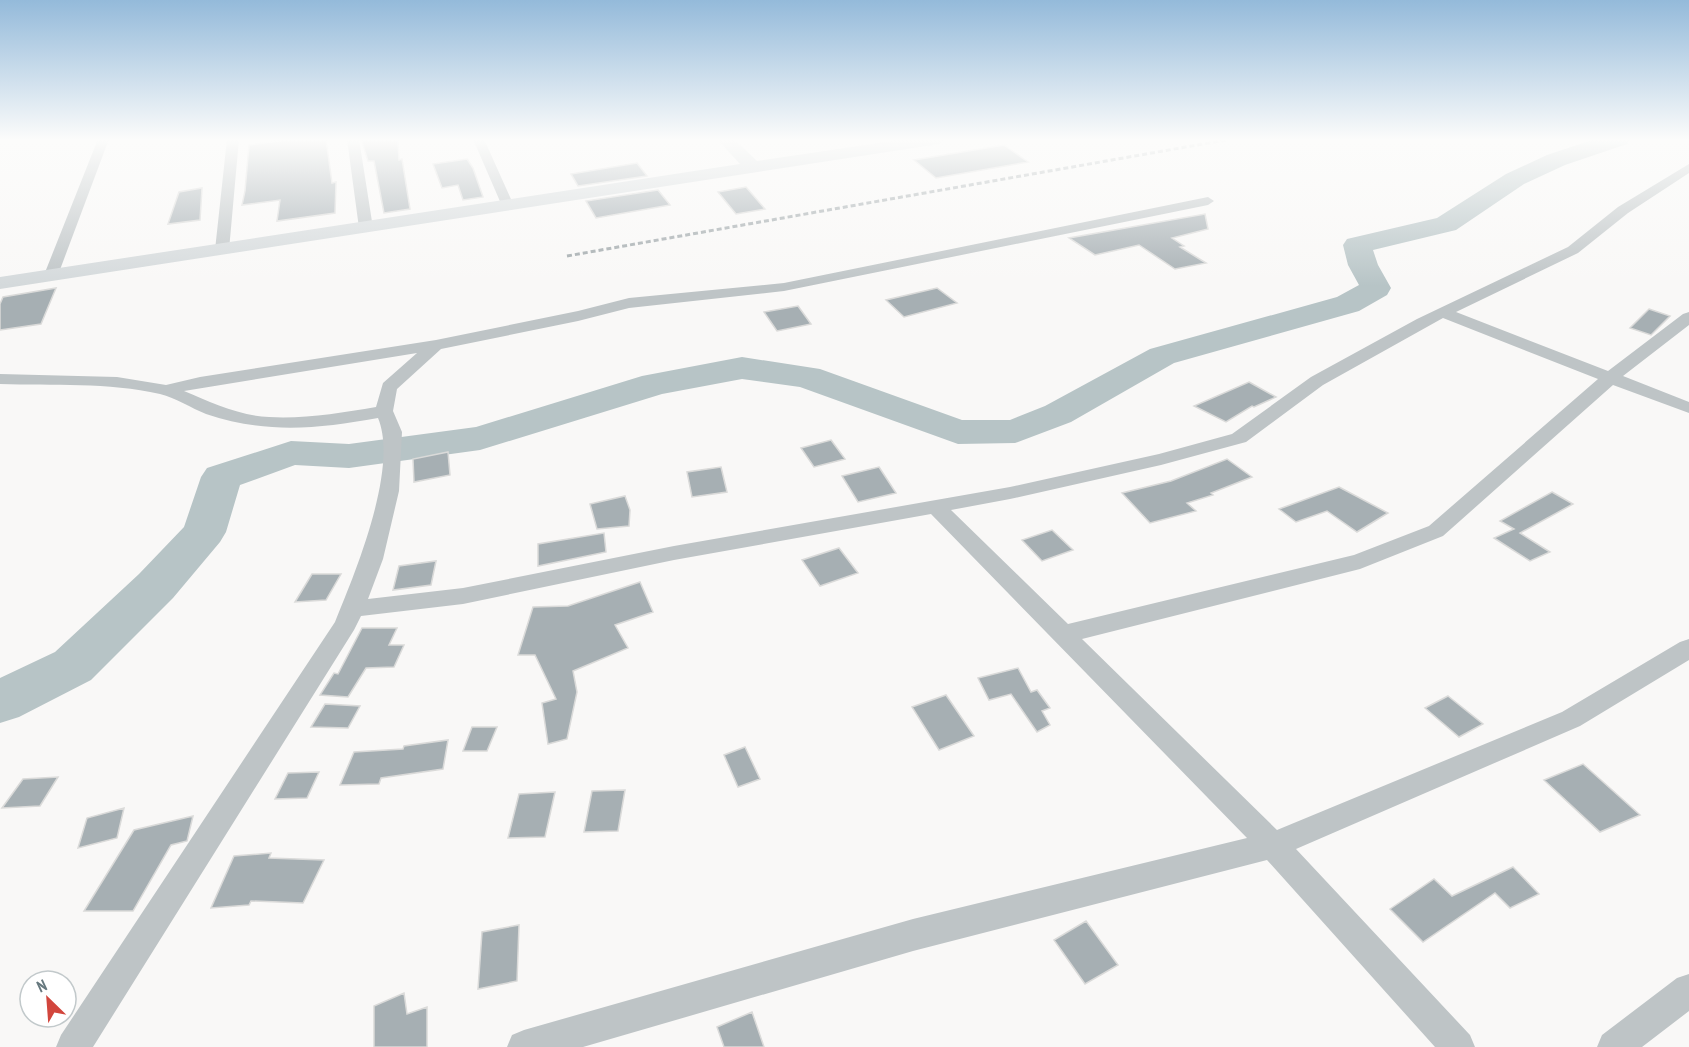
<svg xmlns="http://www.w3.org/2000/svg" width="1689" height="1047" font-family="'PT Sans Narrow',sans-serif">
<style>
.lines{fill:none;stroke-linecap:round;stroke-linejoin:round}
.river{fill:#b7c4c6;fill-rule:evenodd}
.building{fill:#a6afb3;stroke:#dadad9;stroke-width:1.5}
.street{fill:#bec4c6;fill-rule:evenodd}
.secondary{fill:#d4d9db;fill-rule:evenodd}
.rail{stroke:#9fa7aa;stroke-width:3;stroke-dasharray:5 3;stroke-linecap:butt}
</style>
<rect width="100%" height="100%" fill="#f9f8f7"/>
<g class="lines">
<path class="river" d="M1595 139H1630L1627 144 1565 165 1524 184 1456 230 1373 250 1378 265 1391 288 1387 295 1359 311 1174 363 1071 422 1015 443 958 444 800 387 742 379 662 394 480 450 349 468 295 465 240 485 226 532 220 542 173 598 91 680 19 717 0 723V678L55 652 139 574 184 527 201 477 207 468 291 441 349 444 476 427 642 376 742 357 820 369 962 420H1010L1045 406 1150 349 1337 297 1359 285 1348 265 1343 245 1347 239 1437 218 1506 174 1547 155Z"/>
</g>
<path class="building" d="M292 139H326L332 183 336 182 335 213 277 221 280 200 242 205 245 191 249 145Z
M361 139H398L399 160 402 159 410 209 384 213 374 161H368Z
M1004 145 1028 162 936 178 914 160Z
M467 159 473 168 483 197 463 200 458 185 442 188 433 164Z
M637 163 647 176 578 186 571 174Z
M746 187 765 209 736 214 718 192Z
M202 188 200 220 168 224 179 192Z
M658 190 670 205 596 218 586 201Z
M1205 214 1208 229 1172 238 1184 246 1180 247 1206 263 1175 269 1139 245 1095 255 1069 238Z
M56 288 41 324 0 330V304L3 297Z
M937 288 957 303 904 317 886 300Z
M798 306 811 324 777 331 764 312Z
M1649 309 1670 316 1651 335 1630 328Z
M1249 382 1276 397 1254 407 1252 406 1226 422 1194 406Z
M831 440 845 459 814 467 801 448Z
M448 452 450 475 414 482 413 459Z
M1227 459 1252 477 1211 493 1213 495 1187 503 1196 511 1150 523 1122 493 1171 481Z
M721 467 727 492 692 497 687 472Z
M879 467 896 493 858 502 842 476Z
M1339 487 1388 513 1357 532 1327 511 1296 522 1279 509Z
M1552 492 1573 504 1520 533 1550 552 1530 561 1494 538 1514 529 1500 521Z
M625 496 630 510 629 526 597 529 590 504Z
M1052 530 1073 550 1042 561 1022 540Z
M604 533 606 552 538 566V544Z
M839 548 858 573 820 586 802 560Z
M436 561 431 585 393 590 399 566Z
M312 574H341L326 600 295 602Z
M640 582 653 612 615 625 628 648 573 671 577 692 567 739 548 744 542 703 556 699 535 655H518L533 607 568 606Z
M362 628H397L389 645H404L394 667 366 668 348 697 320 695 334 673 338 674Z
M1018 668 1031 692 1037 690 1050 708 1042 711 1050 725 1037 732 1011 694 989 700 978 678Z
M946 695 974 736 939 750 912 707Z
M1448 696 1483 724 1459 737 1425 708Z
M325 704 360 706 348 728 311 727Z
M472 727H497L487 751H463Z
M448 740 443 769 381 778 379 784 340 785 354 752 403 749 404 746Z
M745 747 760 779 738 787 724 755Z
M1583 764 1640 815 1600 832 1544 780Z
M319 772 307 798 275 799 288 773Z
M58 777 40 806 2 808 23 779Z
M625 790 618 831 584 832 592 791Z
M555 792 545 837 508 838 519 794Z
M124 808 117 838 78 848 87 818Z
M193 816 187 841 171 845 133 911H84L134 830Z
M271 853 269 858 324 860 303 903 251 901 249 905 211 908 234 856Z
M1513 867 1539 894 1510 908 1495 893 1423 942 1390 909 1434 879 1452 896Z
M1086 921 1118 965 1085 984 1054 940Z
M519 925 517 981 478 989 482 932Z
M404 993 407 1014 427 1007V1047H374V1006Z
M752 1012 764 1047H724L717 1027Z"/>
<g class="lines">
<path class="street" d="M98 139H109L58 275 51 279 46 278 44 275Z
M227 139H239L229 250 222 254 215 250Z
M347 139H359L373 228 366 232 359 228Z
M473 139H484L514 206 513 209 508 210 502 206Z
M1689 164V173L1628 213 1578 253 1456 312 1608 371 1683 314 1689 312V325L1623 376 1689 402V413L1613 385 1443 536 1360 569 1082 639 1277 830 1562 712 1680 642 1689 639V660L1580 726 1296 849 1470 1035 1475 1047H1435L1267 860 913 951 583 1047H507L512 1035 524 1030 913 919 1247 838 931 514 674 560 463 604 361 616 354 630 93 1047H56L61 1035 335 622C355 573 399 468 378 418 317 429 266 434 206 414 191 408 176 398 160 394 108 382 53 386 0 384V374L117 377 166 385 200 377 436 340 578 311 629 298 784 283 1208 197 1214 201 1208 205 784 291 629 308 578 321 441 349 397 389 393 411 402 432 399 491 383 559 368 599 463 588 674 546 1010 487 1159 454 1232 434 1311 377 1417 319 1568 247 1618 207ZM1443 318 1598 379 1429 526 1354 555 1068 624 951 510 1010 499 1161 465 1246 442 1323 385ZM417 353 383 383 376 407C341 413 304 419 269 417 240 416 210 402 184 391Z
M1689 974V1011L1642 1047H1597L1602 1035 1677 978Z"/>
<path class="secondary" d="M717 139H734L757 161 905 139H947L939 144 0 289V277L740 164Z"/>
<path class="rail" d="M567 256 1231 139"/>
</g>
<linearGradient id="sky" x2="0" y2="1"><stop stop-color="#94bada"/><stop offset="0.49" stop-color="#fcfcfb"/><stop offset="1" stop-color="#fcfcfb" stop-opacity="0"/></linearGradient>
<rect width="1689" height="286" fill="url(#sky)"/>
<g transform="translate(48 999) rotate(335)"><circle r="28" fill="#ffffff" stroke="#c2c9cb" stroke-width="1.5"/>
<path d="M0-4.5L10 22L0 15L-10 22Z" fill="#d2463d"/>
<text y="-9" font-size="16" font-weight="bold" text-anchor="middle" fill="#66787e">N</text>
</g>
</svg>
